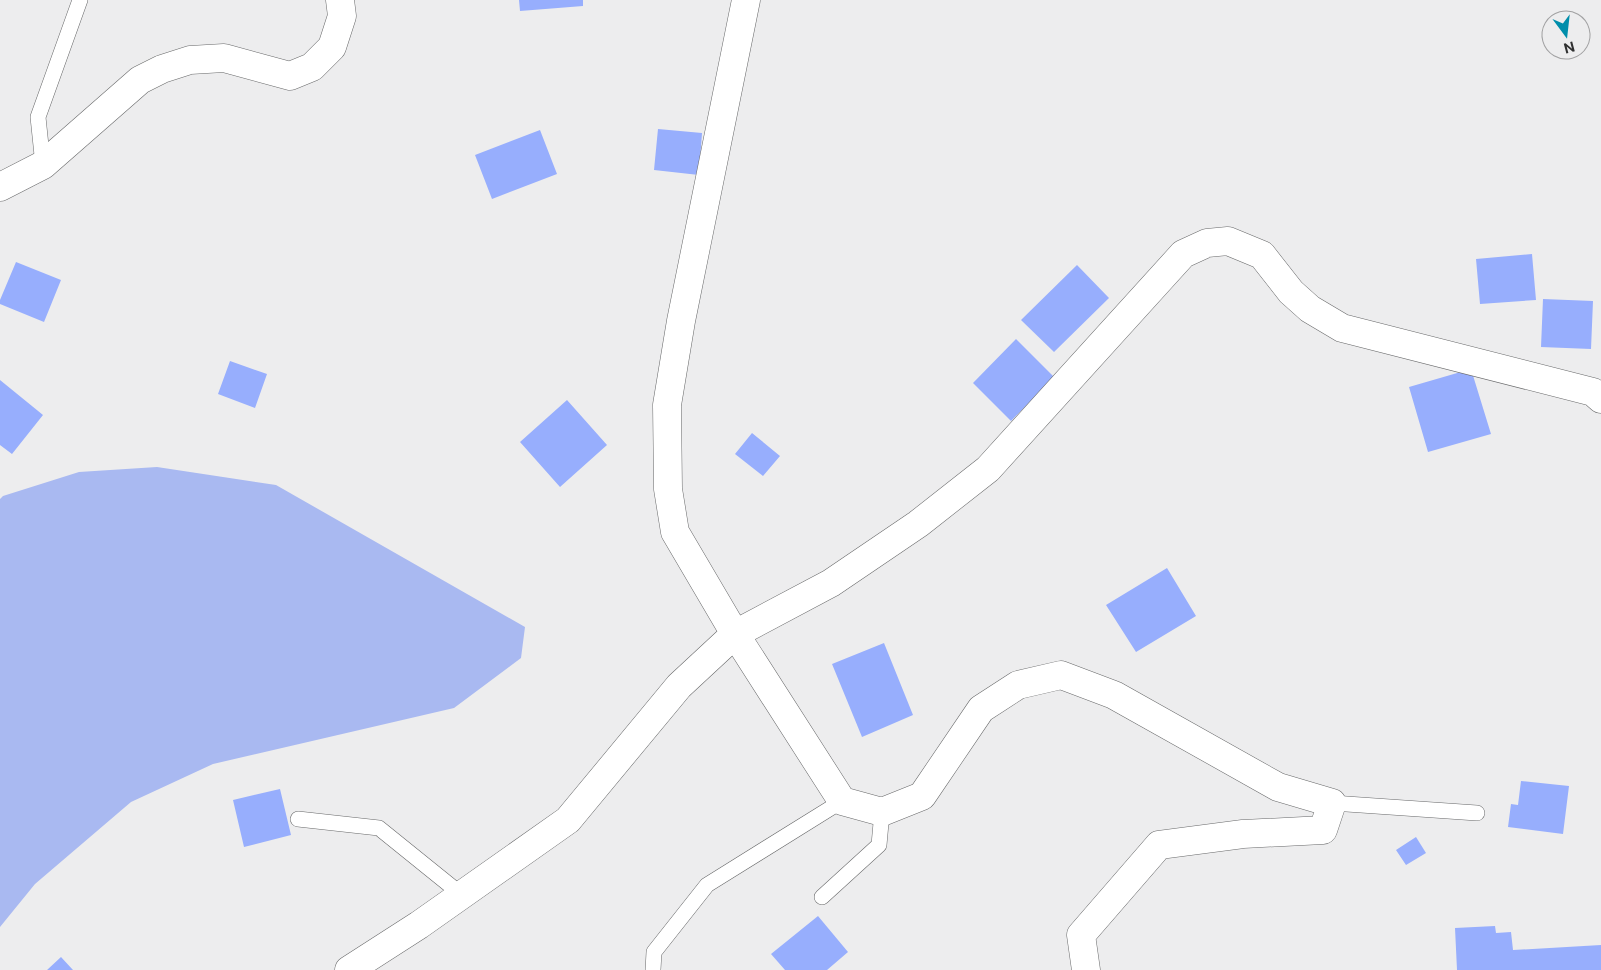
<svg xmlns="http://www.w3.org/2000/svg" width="1601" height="970" font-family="'Public Sans',sans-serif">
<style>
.green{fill:#a9b9f1}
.building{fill:#97aefd}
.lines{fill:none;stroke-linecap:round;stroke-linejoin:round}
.service-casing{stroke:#68696a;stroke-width:16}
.minor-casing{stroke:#68696a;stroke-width:29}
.tertiary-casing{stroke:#68696a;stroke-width:29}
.service{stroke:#fff;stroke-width:15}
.minor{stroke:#fff;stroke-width:28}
.tertiary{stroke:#fff;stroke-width:28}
</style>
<rect width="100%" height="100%" fill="#ededee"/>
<path class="green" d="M157 467 276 485 525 627 521 658 454 708 213 764 131 802 35 884 0 927V499L3 496 79 472Z"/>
<path class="building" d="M519 0H583V6L520 11Z
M658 129 702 133 699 175 654 170Z
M540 130 557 174 492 199 475 155Z
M1532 254 1536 300 1480 304 1476 259Z
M16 262 61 280 44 322 0 304V300Z
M1077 265 1109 298 1054 352 1021 320Z
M1543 299 1593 301 1591 349 1541 347Z
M1016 339 1054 377 1011 421 973 383Z
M230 361 267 374 255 408 218 394Z
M1471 369 1491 434 1428 452 1409 387Z
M0 380 43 415 12 454 0 445Z
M567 400 607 445 560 487 520 442Z
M752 433 780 456 763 476 735 454Z
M1167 568 1196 616 1136 652 1106 605Z
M884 643 913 715 862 737 832 664Z
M1521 781 1569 786 1563 834 1508 827 1511 804 1518 805Z
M280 789 291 835 244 847 233 800Z
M1416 837 1426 853 1406 865 1396 850Z
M818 916 848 952 827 970H785L771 954Z
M1495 926 1496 933 1511 932 1513 950 1601 945V970H1457L1455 928Z
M61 957 73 970H47Z"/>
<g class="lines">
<defs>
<path id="service" d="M43 165 38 117 80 0
M1332 803 1477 813
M298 819 379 828 462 895
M822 897 879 845 882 812
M653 970 654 952 707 885 842 801"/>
<path id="minor" d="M746 0 681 321 667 405 668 489 675 532 735 634 842 801 882 812 922 796 981 709 1018 685 1061 675 1114 695 1278 787 1332 803 1323 830 1243 834 1159 845 1081 935 1086 970
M349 970 419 925 568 820 679 686 735 634 831 583 918 524 988 469 1183 254 1207 243 1228 241 1262 255 1291 292 1310 309 1342 328 1593 392 1601 399"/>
<path id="tertiary" d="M0 187 43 165 140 80 162 69 190 60 224 58 290 76 312 67 332 47 342 16 340 0"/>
</defs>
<use href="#service" class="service-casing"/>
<use href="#minor" class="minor-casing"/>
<use href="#tertiary" class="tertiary-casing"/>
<use href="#service" class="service"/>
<use href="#minor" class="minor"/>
<use href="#tertiary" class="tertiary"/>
</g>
<g transform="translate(1566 35) rotate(165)"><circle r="24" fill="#ededee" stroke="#a1a1a2"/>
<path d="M0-4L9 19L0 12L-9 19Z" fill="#008eab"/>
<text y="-8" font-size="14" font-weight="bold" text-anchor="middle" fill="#2f3030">N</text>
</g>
</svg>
